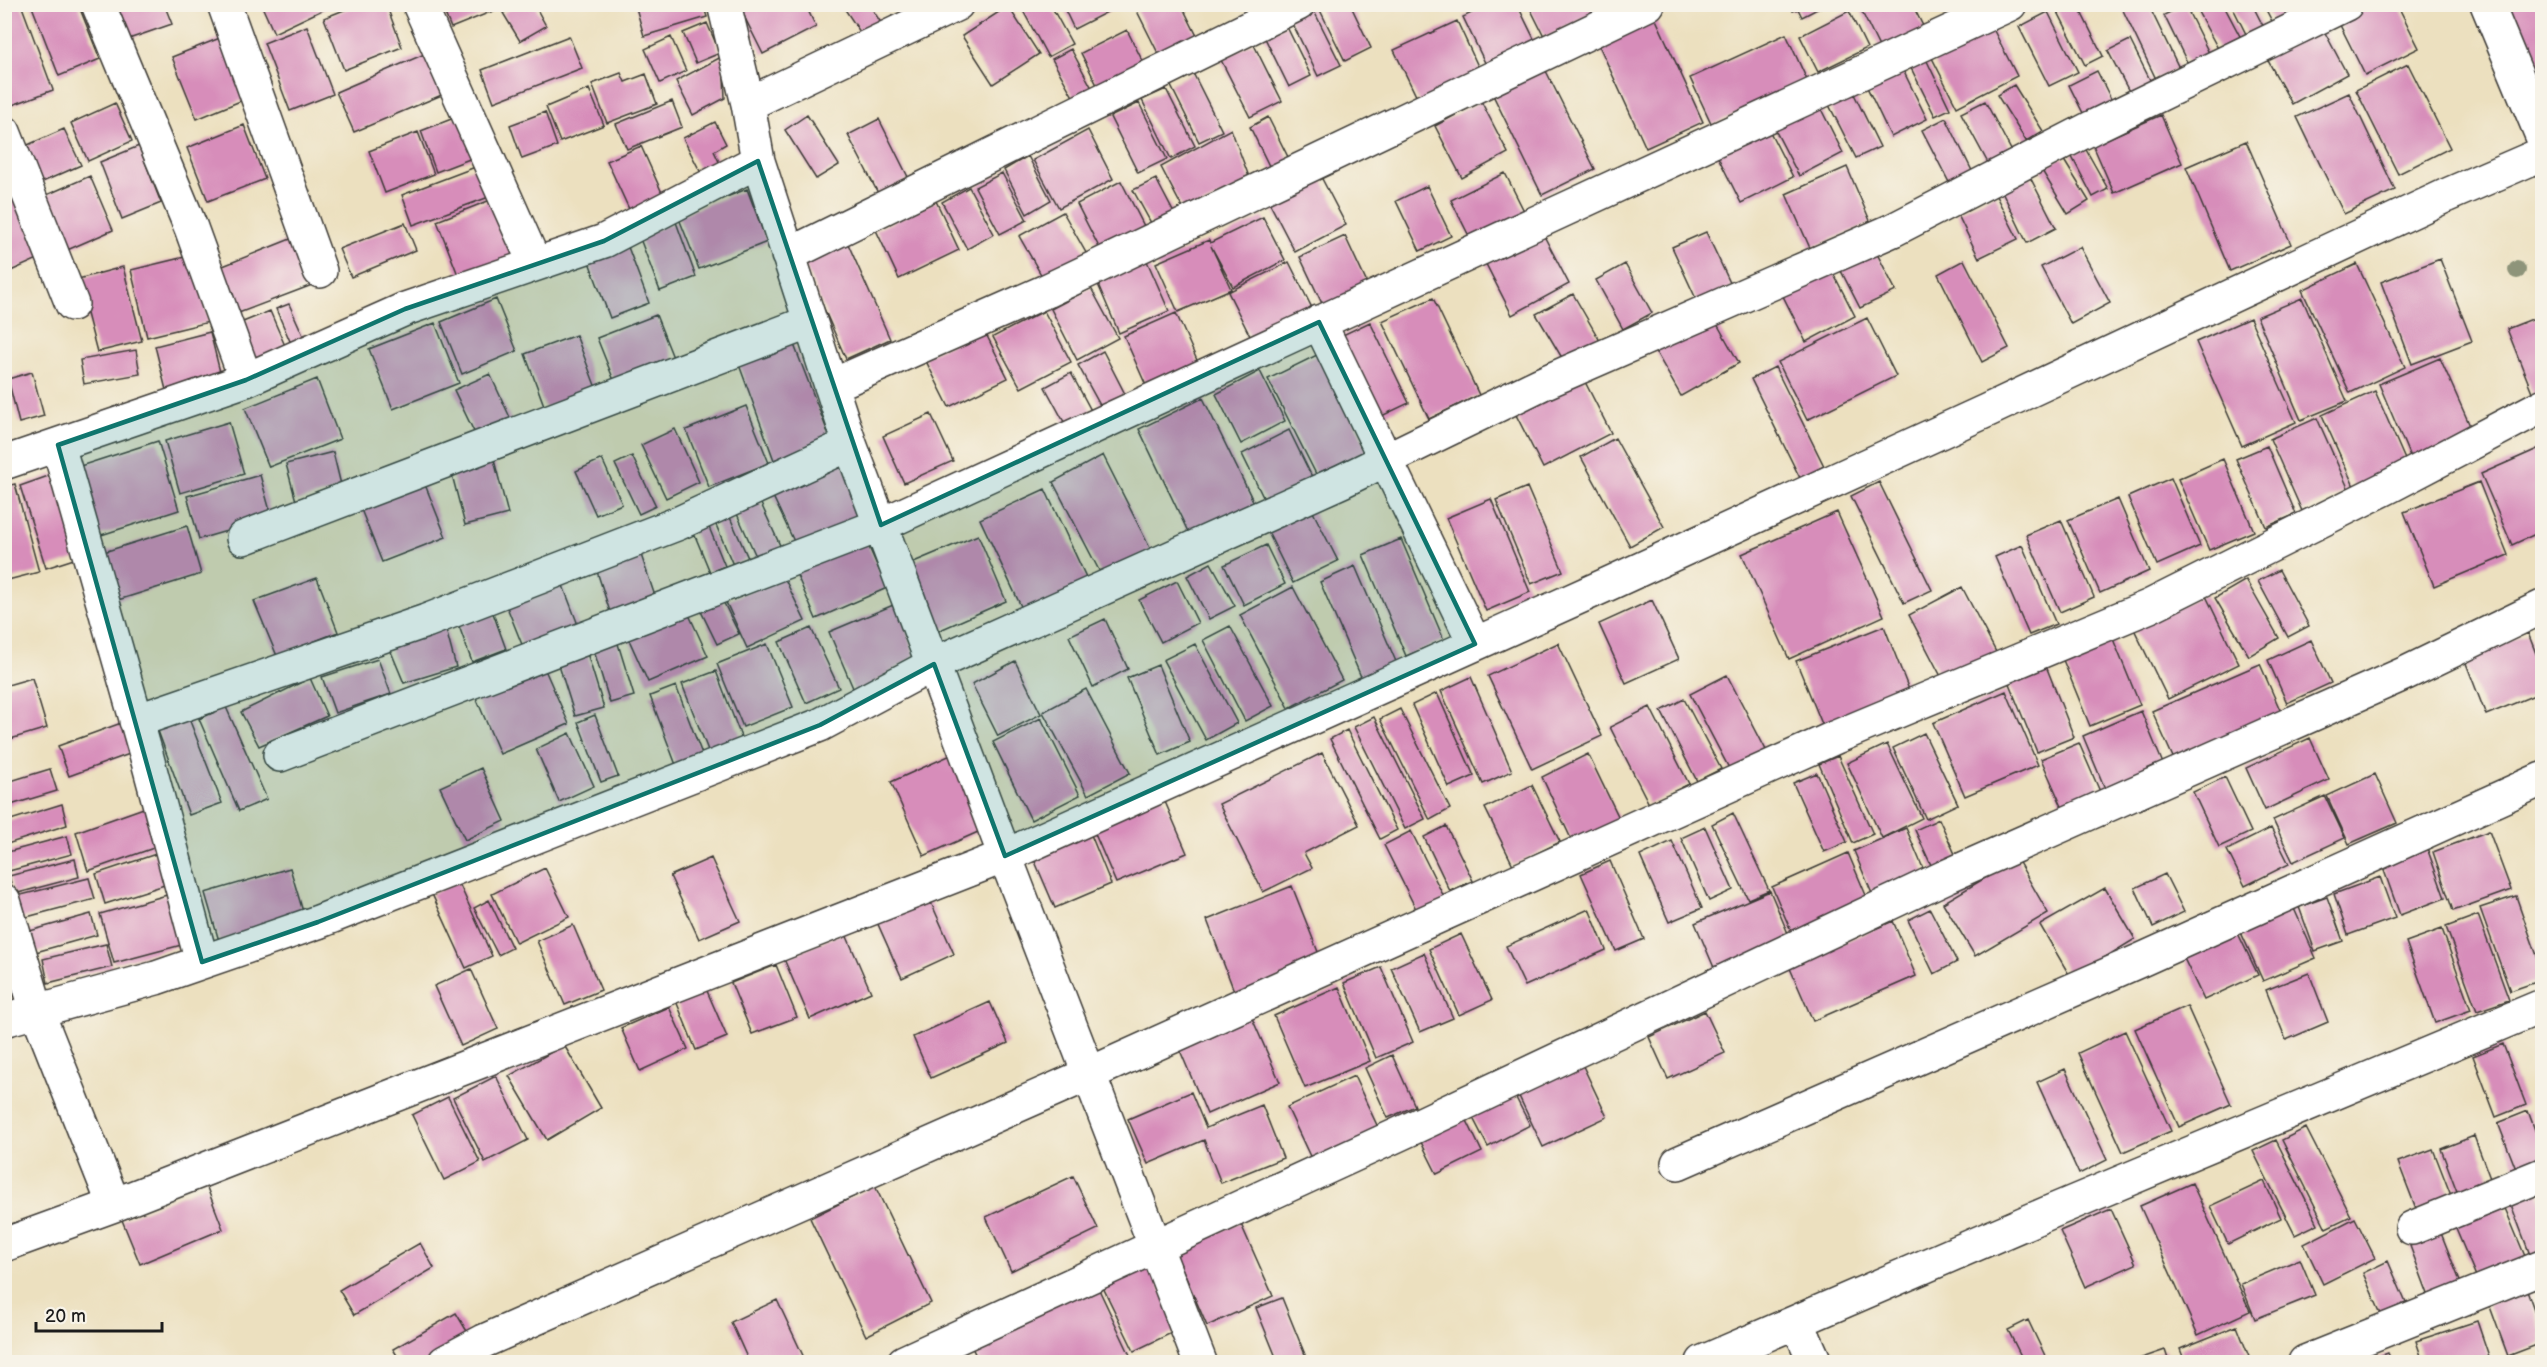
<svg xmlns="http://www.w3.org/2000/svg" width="2547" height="1367" font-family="'Balsamiq Sans',sans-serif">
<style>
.building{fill:#d78dba}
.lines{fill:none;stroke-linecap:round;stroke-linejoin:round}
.minor-casing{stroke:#3b3934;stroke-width:36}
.minor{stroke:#fff;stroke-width:33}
.tree{fill:#8e947a}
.marked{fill:#0f766e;fill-opacity:0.2;stroke:#0f766e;stroke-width:4.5;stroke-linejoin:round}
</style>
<rect width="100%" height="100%" fill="#f7f3e8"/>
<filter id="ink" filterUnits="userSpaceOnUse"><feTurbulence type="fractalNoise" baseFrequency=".0167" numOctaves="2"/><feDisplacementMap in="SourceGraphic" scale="12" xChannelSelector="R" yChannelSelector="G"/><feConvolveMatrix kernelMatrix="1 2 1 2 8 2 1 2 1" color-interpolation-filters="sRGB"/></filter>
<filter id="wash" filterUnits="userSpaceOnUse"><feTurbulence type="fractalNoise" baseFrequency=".008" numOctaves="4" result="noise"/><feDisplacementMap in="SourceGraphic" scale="24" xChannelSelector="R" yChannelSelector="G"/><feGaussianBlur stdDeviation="1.35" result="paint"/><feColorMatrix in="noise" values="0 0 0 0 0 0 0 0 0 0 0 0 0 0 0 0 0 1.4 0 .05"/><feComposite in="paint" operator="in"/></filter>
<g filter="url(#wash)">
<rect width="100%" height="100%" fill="#ece0bf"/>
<g id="blocks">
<path class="building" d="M4 4H21L53 90 7 107 4 100Z
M31 4H78L100 59 59 76Z
M109 4H164L172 24 123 41Z
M261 4H335L274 33Z
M359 4H386L402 47 344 70 324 18Z
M441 4H508V5L451 28Z
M518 4H534L546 26 520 41 503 13Z
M635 4H703L707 17 644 36Z
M738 4H805L816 27 763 54Z
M850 4H869L885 29 866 41 844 8Z
M1026 4H1050L1072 44 1048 57 1021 7Z
M1062 4H1118L1119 6 1074 29Z
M1150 4H1181L1198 38 1160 57 1137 11Z
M1317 4H1350L1371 48 1345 61Z
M1490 4H1517L1538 47 1489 71 1463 17Z
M1528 4H1594L1598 11 1545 38Z
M1790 4H1827L1802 17 1798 9 1793 11Z
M1858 4H1912L1925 30 1882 53Z
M2064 4H2077L2103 56 2085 65 2056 8Z
M2120 4H2148L2179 68 2156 79Z
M2208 4H2223L2243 42 2221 54 2197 10Z
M2231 4H2252L2264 28 2247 36Z
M2263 4H2292L2297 14 2274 25Z
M2370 4H2397L2419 48 2365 75 2338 21Z
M2502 4H2542V96Z
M1311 5 1341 65 1318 76 1289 16Z
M2185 5 2210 55 2189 66 2164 15Z
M1008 6 1039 54 993 84 962 36Z
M1849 11 1867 48 1818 72 1800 36Z
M2048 12 2078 72 2049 86 2019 27Z
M1654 15 1703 122 1646 148 1597 41Z
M1457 21 1482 75 1420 104 1394 50Z
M1989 21 2017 76 1957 107 1929 52Z
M707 23 720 53 696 63 683 33Z
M1286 25 1311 76 1289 87 1264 36Z
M307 26 333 94 290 111 264 43Z
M2322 27 2347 74 2292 104 2266 57Z
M1127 30 1148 72 1102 95 1081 53Z
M1786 34 1807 80 1712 125 1690 78Z
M225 36 250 97 197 119 172 57Z
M569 36 582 68 494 102 482 70Z
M671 37 686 71 660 83 645 49Z
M2130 40 2154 88 2133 99 2108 51Z
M1253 43 1282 101 1250 117 1221 60Z
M1071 49 1094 92 1076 102 1052 59Z
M427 53 444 94 354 132 336 92Z
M723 56 725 98 693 115 676 81Z
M1926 59 1950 109 1935 116 1910 66Z
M2408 64 2450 148 2398 174 2356 90Z
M1901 66 1927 119 1891 137 1865 83Z
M1544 67 1595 169 1542 195 1492 93Z
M2097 71 2118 113 2090 127 2069 85Z
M621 73 625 82 646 74 657 104 607 123 592 84Z
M1193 73 1222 131 1199 142 1170 84Z
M2014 85 2043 131 2026 141 1997 95Z
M589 89 604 125 560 142 546 107Z
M1166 89 1195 146 1171 159 1142 100Z
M1852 90 1880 147 1856 158 1827 101Z
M2349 93 2395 190 2344 214 2297 117Z
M1816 99 1843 153 1799 176 1771 122Z
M672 101 682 127 627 149 616 124Z
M1481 101 1508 153 1462 178 1435 126Z
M1985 101 2011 150 1988 163 1961 113Z
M115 103 132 141 88 161 71 123Z
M1139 103 1167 159 1138 173 1110 117Z
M545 112 557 146 522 159 510 125Z
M464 114 480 155 436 172 421 131Z
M807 115 839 165 816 179 785 130Z
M2161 115 2182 163 2114 193 2093 145Z
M1268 117 1293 167 1274 176 1250 127Z
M1946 118 1976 179 1953 190 1922 130Z
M879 119 909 179 879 195 848 135Z
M715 122 726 144 714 151 721 166 702 175 683 138Z
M244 125 265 179 208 201 187 148Z
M1768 128 1793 177 1741 203 1716 153Z
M64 129 81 165 38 184 21 148Z
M1231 129 1251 182 1185 213 1161 167Z
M1088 130 1113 179 1059 208 1033 160Z
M418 132 434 174 385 193 369 151Z
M2246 141 2291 244 2230 271 2186 167Z
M139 146 161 203 122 219 100 162Z
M641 146 667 204 634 220 607 161Z
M2085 148 2108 189 2093 197 2071 155Z
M1028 156 1051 200 1027 214 1004 170Z
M2062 157 2089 201 2068 214 2041 169Z
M478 166 489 197 413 225 402 195Z
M1847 167 1871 223 1810 248 1786 194Z
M4 168 47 255 4 274Z
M1002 173 1027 220 1000 234 975 187Z
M1319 173 1346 225 1295 252 1268 200Z
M1505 173 1528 219 1474 246 1451 200Z
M2029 175 2056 228 2027 243 2001 189Z
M90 176 113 230 65 251 42 197Z
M1156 179 1178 221 1156 232 1133 190Z
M1121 181 1146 230 1102 253 1077 204Z
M1427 186 1451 236 1420 251 1396 201Z
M969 187 994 234 967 249 942 202Z
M747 189 767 242 699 269 678 216Z
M1995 194 2018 239 1979 258 1957 213Z
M493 199 517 259 460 280 437 221Z
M936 201 959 250 899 279 876 230Z
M1063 212 1090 260 1047 285 1019 236Z
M1263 217 1285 260 1233 287 1211 246 1231 289 1178 312 1156 263 1209 240 1210 243Z
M676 222 696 277 660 291 639 236Z
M405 223 416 250 351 277 339 249Z
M1706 232 1732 287 1698 303 1672 247Z
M1543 234 1569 284 1512 315 1486 264Z
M1345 236 1371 292 1327 314 1300 257Z
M845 237 890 339 846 359 801 256Z
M293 238 312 285 236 314 218 268Z
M1871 242 1896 291 1860 308 1835 259Z
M628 247 649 303 610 318 589 262Z
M2080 247 2110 303 2071 324 2041 267Z
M193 255 209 322 147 337 131 270Z
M2440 259 2472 341 2412 364 2381 282Z
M1964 260 2009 348 1982 362 1938 274Z
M1147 261 1169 311 1119 333 1097 282Z
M1289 262 1316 316 1255 346 1228 292Z
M1828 263 1855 316 1806 342 1779 288Z
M1625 264 1652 313 1623 329 1596 280Z
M2357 264 2405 367 2350 393 2302 290Z
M123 267 142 341 97 352 78 279Z
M1091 288 1118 338 1077 360 1051 309Z
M1573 294 1604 348 1568 368 1536 314Z
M1433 298 1479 395 1429 419 1382 321Z
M2302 298 2347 401 2301 420 2257 317Z
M496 299 517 351 462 374 441 322Z
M289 304 306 342 293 348 276 309Z
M270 311 289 355 257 369 238 324Z
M1044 311 1071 362 1021 388 993 337Z
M1176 313 1200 367 1148 390 1124 336Z
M656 315 674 360 615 383 597 338Z
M1712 315 1739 363 1681 396 1653 347Z
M2542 315V399L2536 402 2507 329Z
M1867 318 1896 376 1807 420 1778 362Z
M2250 318 2296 422 2242 446 2196 342Z
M1370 322 1409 403 1367 423 1328 342Z
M435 323 459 383 393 409 369 349Z
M983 328 1008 378 949 407 924 357Z
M210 332 223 384 168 398 155 346Z
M576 335 596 388 545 408 525 354Z
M793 342 830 438 774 460 738 362Z
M136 350 140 374 84 384 80 360Z
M1103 351 1125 394 1101 407 1078 365Z
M1323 352 1368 451 1316 474 1268 379Z
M2440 358 2475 437 2413 464 2379 384Z
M1775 367 1824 466 1800 478 1751 379Z
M1260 371 1285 421 1241 444 1216 394Z
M32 372 44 416 19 423 8 379Z
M1580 372 1611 433 1543 468 1512 407Z
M1071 373 1095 418 1069 431 1045 387Z
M490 374 514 426 478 440 454 390Z
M317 379 340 439 269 467 245 408Z
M2375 391 2410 471 2357 493 2322 415Z
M1203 398 1256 507 1191 538 1139 429Z
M746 406 769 463 709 487 686 430Z
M931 414 953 461 904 483 883 436Z
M2317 418 2349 490 2302 511 2270 439Z
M229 422 244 474 180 493 165 441Z
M675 429 699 482 666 498 641 445Z
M1289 430 1313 479 1266 503 1242 454Z
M1615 438 1664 527 1630 546 1581 457Z
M158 441 179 510 95 537 74 468Z
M2267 446 2296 514 2266 527 2236 459Z
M2542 447V531L2512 545 2481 474Z
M333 452 342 489 296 501 286 464Z
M1103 455 1151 550 1102 576 1053 482Z
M493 456 508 514 465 525 450 467Z
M632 456 656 506 639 514 615 464Z
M840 457 868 517 798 550 770 490Z
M602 459 622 504 596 515 576 471Z
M2223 459 2254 531 2209 550 2178 479Z
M54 474 80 557 46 568 20 486Z
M260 475 272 518 199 539 187 496Z
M2171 478 2200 546 2157 565 2128 497Z
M424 482 446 537 382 562 360 507Z
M1879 482 1932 590 1904 603 1851 496Z
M2479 482 2508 555 2434 586 2404 512Z
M15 484 39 572 4 581V487Z
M1527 487 1563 571 1531 584 1496 500Z
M1045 489 1091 588 1026 617 980 519Z
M757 495 783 552 759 563 733 505Z
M1491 499 1530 592 1486 611 1446 518Z
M2118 499 2149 571 2100 593 2068 520Z
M1311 508 1338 561 1293 583 1267 530Z
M1837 512 1884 616 1789 659 1742 554Z
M728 513 748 558 733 565 714 520Z
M706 520 725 566 710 572 691 526Z
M2061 520 2094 597 2060 612 2026 535Z
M187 526 201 574 118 600 104 552Z
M978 535 1006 601 938 631 909 564Z
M864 536 887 588 816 619 793 566Z
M1401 539 1444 640 1406 656 1363 555Z
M1266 545 1285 584 1244 605 1224 565Z
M2022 545 2056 624 2029 635 1995 557Z
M638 546 657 602 612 618 594 562Z
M1211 563 1235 606 1209 619 1187 576Z
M1355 566 1397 664 1362 679 1320 582Z
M2279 570 2309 626 2288 637 2258 581Z
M559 575 580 630 525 652 503 597Z
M783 575 805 621 747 648 726 602Z
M317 578 338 632 277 656 254 601Z
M2246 580 2279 638 2249 656 2215 598Z
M1177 581 1198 623 1161 642 1139 600Z
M1293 587 1342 680 1289 708 1240 615Z
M1962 587 1998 656 1945 684 1909 615Z
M718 591 739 634 717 644 696 601Z
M2205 594 2239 664 2168 699 2134 629Z
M1652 600 1679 659 1626 683 1599 624Z
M489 602 506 649 472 662 455 615Z
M898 603 915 656 856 695 829 632Z
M685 606 708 656 648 682 626 633Z
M1105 619 1128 669 1093 687 1069 636Z
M444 622 456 667 404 683 387 642Z
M1230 626 1273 706 1245 721 1203 640Z
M1884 626 1913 700 1827 736 1796 661Z
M811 628 839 688 806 703 779 642Z
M2528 633 2542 669V692L2486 715 2464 658Z
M615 634 634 696 610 703 591 641Z
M2113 639 2140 705 2090 726 2063 660Z
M2311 640 2331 683 2287 703 2268 660Z
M584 643 604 708 575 716 555 653Z
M1558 643 1602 736 1532 769 1488 676Z
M767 644 793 707 743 727 717 664Z
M1195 644 1237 723 1206 740 1163 660Z
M378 659 391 694 335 713 322 677Z
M1015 661 1041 714 998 736 972 684Z
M542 663 569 724 500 754 474 693Z
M2260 664 2284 719 2177 766 2152 711Z
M1158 665 1190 742 1160 755 1127 678Z
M2046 666 2074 737 2037 752 2008 681Z
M716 671 746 750 713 763 682 684Z
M1727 675 1767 752 1731 772 1690 694Z
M1471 677 1512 771 1483 784 1441 691Z
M32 678 47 728 4 741V686Z
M310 678 327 716 259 746 241 712Z
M676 686 705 762 679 773 650 696Z
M1086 689 1130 773 1088 795 1043 712Z
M2006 691 2038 765 1965 796 1933 723Z
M1437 693 1474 776 1449 787 1412 705Z
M1684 699 1721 769 1697 781 1661 711Z
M226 707 267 799 239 811 199 719Z
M1650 707 1689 784 1649 804 1610 727Z
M1400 709 1450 809 1430 820 1380 719Z
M2141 711 2164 766 2106 791 2083 736Z
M595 715 618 776 601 782 578 722Z
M188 716 222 803 189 815 157 728Z
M1374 717 1425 819 1405 829 1354 727Z
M1041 718 1080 795 1031 820 993 742Z
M124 722 135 752 69 776 58 746Z
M1347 730 1397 830 1380 839 1330 739Z
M570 733 594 786 559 802 536 749Z
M1924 733 1958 804 1926 819 1893 748Z
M2310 738 2329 780 2265 810 2246 768Z
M2079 743 2105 803 2068 820 2041 759Z
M1887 744 1922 818 1882 838 1847 763Z
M1322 753 1359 825 1304 853 1312 868 1263 892 1219 804Z
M953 754 987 828 924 856 891 782Z
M1588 754 1621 822 1574 845 1542 777Z
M1838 756 1873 834 1853 843 1819 764Z
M481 768 505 821 465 840 440 787Z
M50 769 57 791 4 807V783Z
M1817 773 1847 842 1824 852 1793 783Z
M2375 774 2397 823 2349 844 2327 796Z
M2225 777 2251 832 2219 847 2193 792Z
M1532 785 1560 842 1513 865 1485 808Z
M1160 790 1187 853 1116 883 1089 820Z
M2325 796 2345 838 2293 862 2273 820Z
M62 804 67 825 4 845V822Z
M152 805 165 844 88 871 76 832Z
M1733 813 1769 890 1748 899 1712 824Z
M1939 819 1960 865 1936 876 1915 830Z
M1087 825 1111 884 1055 908 1030 850Z
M1446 826 1473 881 1450 891 1424 837Z
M1705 827 1733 890 1709 901 1681 838Z
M1906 828 1928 880 1876 903 1854 851Z
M2271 828 2289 864 2245 886 2227 850Z
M1411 831 1446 901 1419 915 1384 845Z
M2489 831 2511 890 2453 911 2433 852Z
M67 836 72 854 9 871 4 853Z
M1672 841 1702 908 1669 922 1640 856Z
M2427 848 2445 898 2400 915 2382 865Z
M165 851 174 882 105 904 96 874Z
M1848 853 1871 907 1795 940 1772 887Z
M711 858 740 921 699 939 670 876Z
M75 859 79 877 14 894 9 876Z
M2017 859 2048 913 1975 956 1943 903Z
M1610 861 1644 939 1616 951 1581 874Z
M290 868 304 915 219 941 205 893Z
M545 868 569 917 516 943 492 894Z
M2165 874 2184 912 2153 927 2135 888Z
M2380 877 2395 918 2348 935 2334 894Z
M89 878 95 899 19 919 13 897Z
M458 881 492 956 466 968 432 894Z
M1292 886 1322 962 1236 996 1207 920Z
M2105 888 2135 939 2071 978 2040 925Z
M925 889 954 954 902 978 873 913Z
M1770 891 1793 945 1718 977 1695 923Z
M174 893 189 943 114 963 100 914Z
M2516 896 2542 970V980L2510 991 2480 908Z
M2327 897 2343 941 2315 951 2299 907Z
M489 900 512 948 498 955 474 908Z
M2292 904 2316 958 2263 981 2239 928Z
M1589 909 1606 950 1525 986 1506 946Z
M1930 909 1957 962 1934 974 1908 920Z
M91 914 97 935 25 955 19 934Z
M2478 915 2509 1000 2477 1011 2446 927Z
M1893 921 1916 976 1813 1021 1789 966Z
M573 925 601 990 565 1005 537 941Z
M2234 925 2258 975 2204 1000 2180 950Z
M2442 929 2471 1010 2435 1023 2406 942Z
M845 932 871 992 810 1019 784 959Z
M1461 934 1492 1000 1459 1015 1429 949Z
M106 944 112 967 48 983 43 959Z
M1424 953 1453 1018 1420 1032 1391 968Z
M776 965 797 1017 752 1034 731 983Z
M1381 967 1413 1042 1376 1058 1344 983Z
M471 969 498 1029 461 1046 434 986Z
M4 970 13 996 4 999Z
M2309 973 2328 1022 2286 1040 2266 990Z
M704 984 727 1037 696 1050 674 996Z
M1339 987 1370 1061 1305 1088 1274 1016Z
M990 1002 1008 1043 931 1078 913 1037Z
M2187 1006 2231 1104 2179 1127 2135 1029Z
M669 1007 688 1049 640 1071 621 1028Z
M1248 1009 1280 1082 1207 1114 1176 1041Z
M1705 1011 1725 1053 1668 1079 1649 1037Z
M2125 1031 2171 1131 2123 1152 2078 1053Z
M2503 1044 2526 1105 2496 1117 2473 1056Z
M564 1045 601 1108 547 1140 509 1076Z
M1392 1055 1415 1106 1388 1118 1365 1068Z
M1582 1064 1607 1117 1543 1147 1518 1094Z
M2065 1069 2107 1160 2079 1174 2037 1082Z
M496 1076 528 1140 485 1162 453 1098Z
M1354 1076 1382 1136 1315 1167 1287 1107Z
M1191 1092 1206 1128 1262 1105 1283 1158 1221 1183 1204 1140 1148 1164 1128 1119Z
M1513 1092 1530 1125 1488 1147 1470 1112Z
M448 1097 480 1162 444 1180 412 1115Z
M1461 1108 1482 1152 1437 1174 1415 1130Z
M2528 1111 2542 1149V1168L2519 1177 2498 1123Z
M2306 1128 2351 1216 2326 1228 2282 1140Z
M2474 1136 2494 1189 2461 1202 2441 1149Z
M2276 1140 2318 1224 2295 1235 2253 1151Z
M2433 1149 2452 1198 2417 1211 2398 1162Z
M1073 1176 1098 1229 1011 1271 986 1217Z
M2264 1181 2281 1218 2228 1244 2210 1206Z
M2192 1183 2250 1311 2198 1335 2140 1206Z
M206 1185 223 1229 140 1264 122 1220Z
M875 1186 931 1303 866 1336 810 1218Z
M2539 1191 2542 1202V1256L2532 1260 2510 1202Z
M2502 1201 2527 1261 2478 1281 2453 1222Z
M2111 1209 2136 1264 2085 1287 2060 1231Z
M2355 1218 2375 1258 2323 1284 2304 1244Z
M1240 1222 1273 1296 1207 1326 1175 1252Z
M2441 1233 2463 1289 2431 1302 2410 1246Z
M420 1243 434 1268 354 1315 339 1290Z
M1143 1252 1180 1329 1134 1351 1097 1275Z
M2300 1259 2315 1295 2255 1319 2241 1284Z
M2388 1261 2406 1303 2381 1314 2363 1273Z
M1094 1279 1130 1355 1114 1362H979L968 1339Z
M2527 1290 2542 1332V1343L2508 1356 2489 1304Z
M1282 1298 1308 1362H1278L1256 1308Z
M777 1300 806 1362H749L731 1322Z
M456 1313 471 1338 427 1362H401L393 1349Z
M2028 1320 2048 1362H2024L2008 1330Z
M2477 1321 2491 1362H2423L2416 1341Z
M2237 1326 2251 1362H2185L2180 1349Z
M2165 1350 2169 1362H2136V1360Z
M2388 1353 2392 1362H2364Z"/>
</g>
</g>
<g filter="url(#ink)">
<use href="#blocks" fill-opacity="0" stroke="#3b3934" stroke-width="1.5"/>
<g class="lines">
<defs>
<path id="minor" d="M98 4 191 228 246 380
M224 4 320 271
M419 4 535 264
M724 4 748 104 758 161 850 444 1005 856 1200 1362
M2487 4 2542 136
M748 104 957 4
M4 132 72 304
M788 255 1298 4
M1319 322 1475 644
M831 386 1046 291 1648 4
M58 445 146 754 202 962
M4 463 246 380 405 309 604 241 758 161
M243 538 810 322
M136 721 426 621 679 523 850 444
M280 755 881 525 2010 4
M4 901 37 1011 114 1205
M4 1020 156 978 318 922 820 725 934 664 1342 481 1541 384 1893 230 2093 127 2346 4
M1678 1163 2141 960 2542 779
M2412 1228 2542 1175
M4 1245 114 1205 1005 856 1606 585 1986 411 2445 196 2542 154
M1797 1322 1815 1362
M445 1362 484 1341 1089 1074 1836 737 2150 606 2390 486 2542 406
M904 1362 1406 1131 1945 877 2406 673 2542 607
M1703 1362 2055 1210 2542 1006
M2305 1362 2542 1267"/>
</defs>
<use href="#minor" class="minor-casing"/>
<use href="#minor" class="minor"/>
</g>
<circle class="tree" cx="2517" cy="270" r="9"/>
</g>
<path class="marked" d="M758 161 881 525 1319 322 1475 644 1005 856 934 664 820 725 318 922 202 962 58 445 246 380 405 309 604 241Z"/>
<rect width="2547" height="1367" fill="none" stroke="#f7f3e8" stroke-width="24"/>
<path d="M36 1322v9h126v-9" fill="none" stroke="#1c1c1c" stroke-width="3"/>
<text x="45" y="1322" font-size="18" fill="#1c1c1c" stroke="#f7f3e8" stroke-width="4.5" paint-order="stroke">20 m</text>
</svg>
